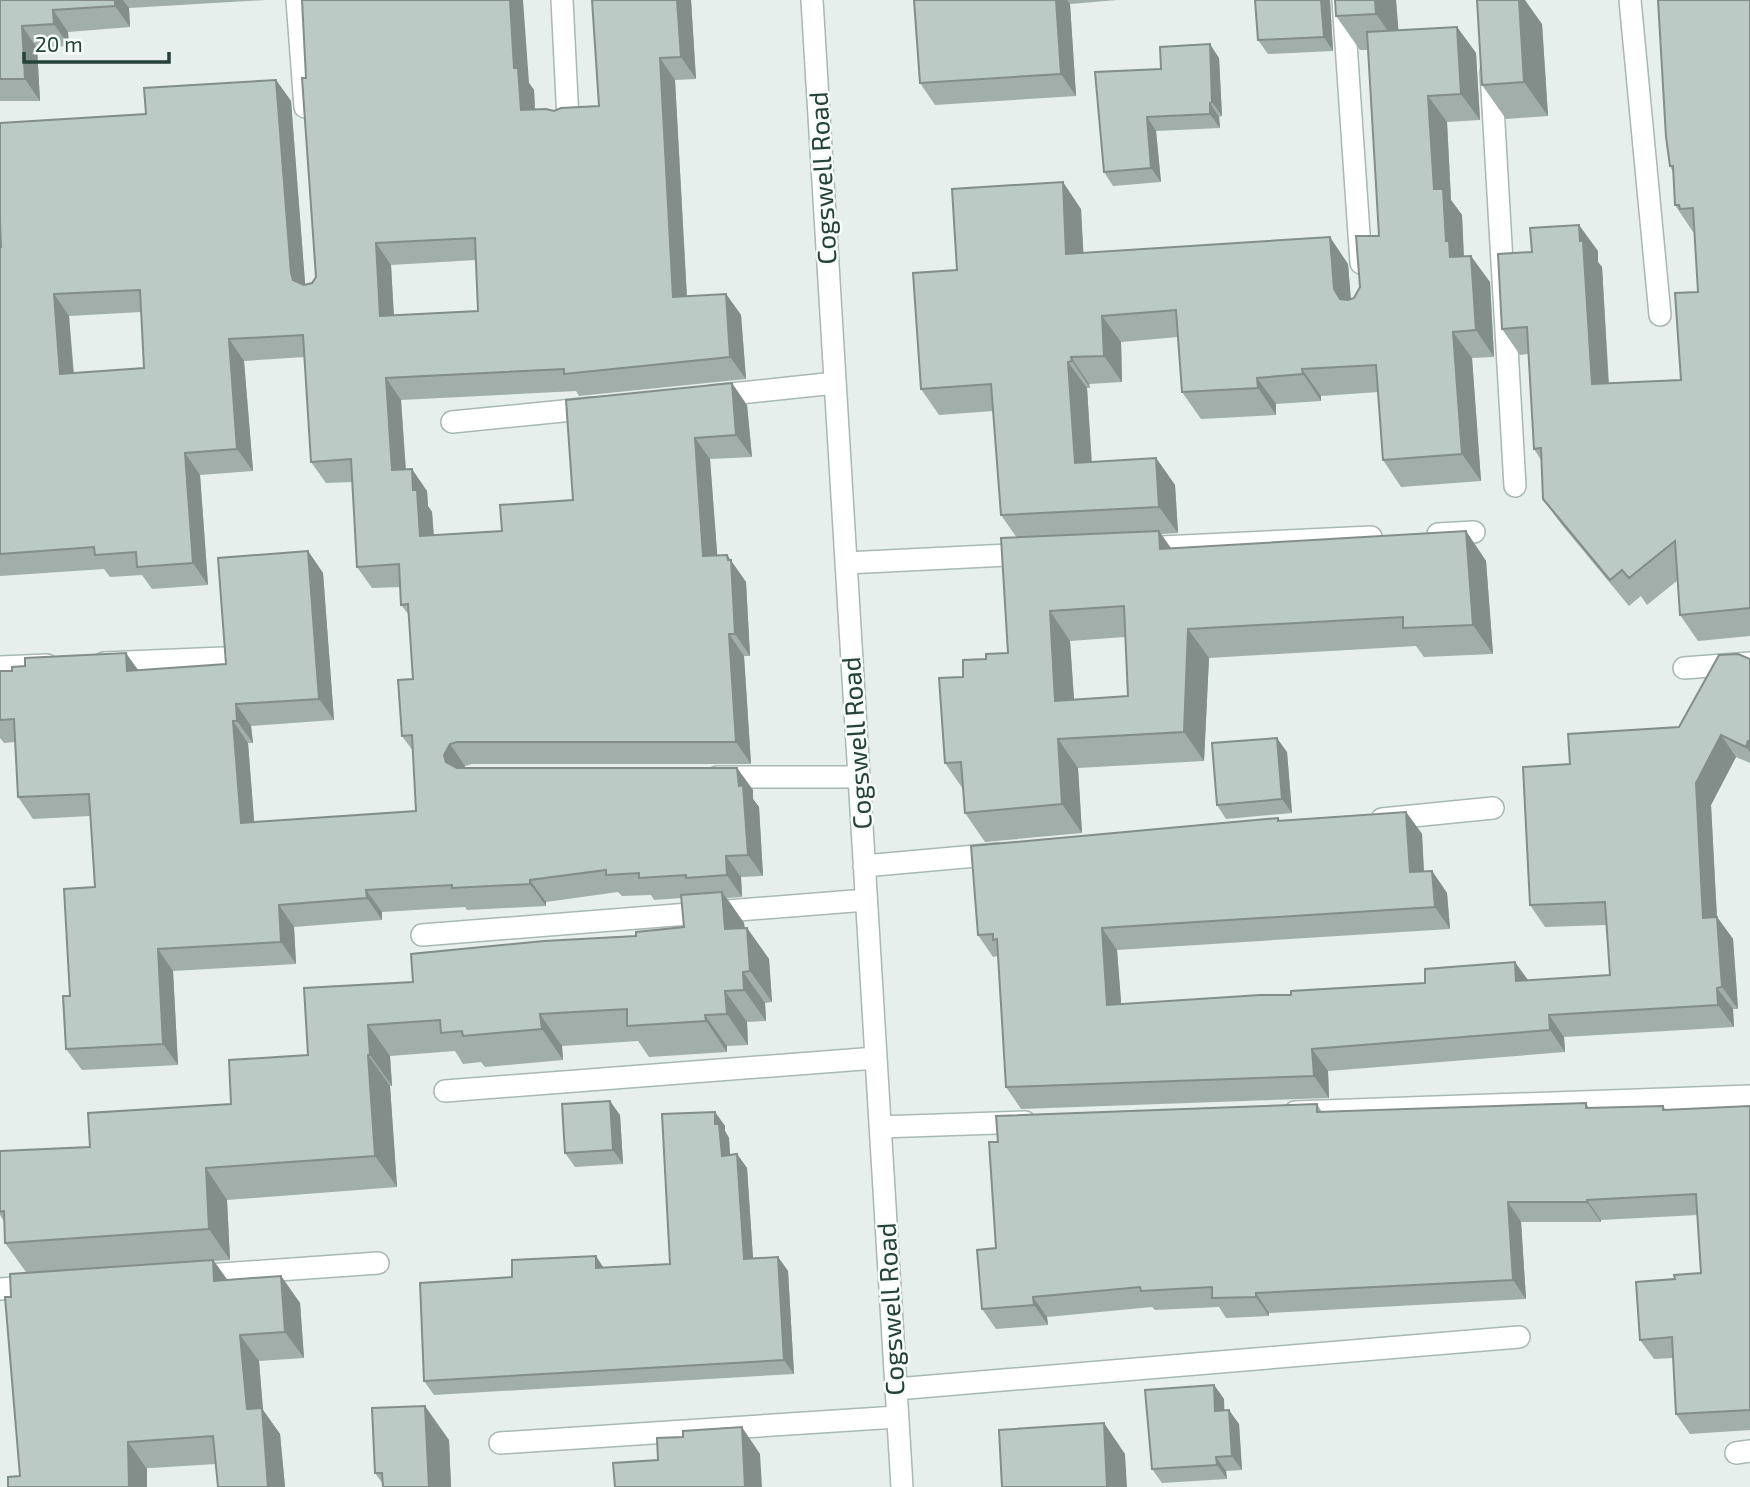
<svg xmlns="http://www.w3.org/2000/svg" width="1750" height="1487" font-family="'Exo 2',sans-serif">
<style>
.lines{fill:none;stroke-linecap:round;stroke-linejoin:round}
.minor-casing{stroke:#a8b8b2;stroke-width:24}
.minor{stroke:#fff;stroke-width:21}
.wall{fill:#a1aea9;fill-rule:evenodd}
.shaded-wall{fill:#838d89}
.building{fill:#bbcac4;stroke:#838d89;stroke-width:2;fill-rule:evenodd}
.labels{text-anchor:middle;stroke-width:5;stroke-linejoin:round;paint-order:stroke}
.street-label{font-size:26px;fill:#24423a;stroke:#f7fbf9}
</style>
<rect width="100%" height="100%" fill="#e6efeb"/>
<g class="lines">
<defs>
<path id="minor" d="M297 0 305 107
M562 0 568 120
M812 0 902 1487
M1343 0 1361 263
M1630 0 1660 315
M1491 72 1515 486
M712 396 835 383
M452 422 593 408
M1438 534 1474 532
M1141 548 1371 537
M846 563 1028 554
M104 663 223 658
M0 667 47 665
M1684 668 1750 663
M717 777H859
M1382 819 1493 808
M864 866 998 854
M422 935 866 900
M445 1091 876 1058
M1295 1112 1750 1096
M880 1127 1025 1122
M194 1276 378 1263
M0 1289 40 1286
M896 1389 1519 1337
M500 1443 897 1417
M1736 1453 1750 1451"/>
</defs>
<use href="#minor" class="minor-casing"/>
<use href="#minor" class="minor"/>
</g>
<path class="wall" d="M0 0H266L129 8 130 27 68 32 69 46 37 48 40 101H0Z
M691 0 696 79 675 80 687 296 726 294 741 315 746 379 579 396 576 391 401 400 406 469 427 491 428 506 432 512 434 535 502 531 573 500 747 405 752 457 710 459 717 555H727L746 582 750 656H744L751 764H472L465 766 464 768H737L753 790V799L759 807 763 876 741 877 742 897 727 898 744 923 745 928H747L769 959 772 1002 765 1003 766 1021 747 1022 748 1045 727 1046V1052L649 1057 638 1041 562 1046 563 1060 485 1067 481 1062 463 1064 455 1051 390 1056 392 1086H390L397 1187 227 1200 230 1260 214 1261 227 1280 281 1276 300 1303 304 1358 259 1361 263 1410 280 1434 285 1487H218L216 1464 20 1476 11 1297 26 1272 5 1243 4 1221 0 1215V1151L90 1147 231 1104 308 1055 413 982 636 936 684 927 681 898 654 900 651 895 622 896 618 892 546 902V906L467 910 465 907 382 912V920L294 927 296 964 173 971 178 1065 82 1070 66 1049 70 996 95 887 90 816 33 819 18 797 15 742 4 743 0 738V671L138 670 226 664 308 551 323 573 334 720 251 726 253 743H248L254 822 416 811 413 751 402 736 413 679 409 615 401 605 400 587 372 588 357 567 352 482 326 483 311 462 305 357 244 361 253 471 200 475 208 585 152 589 142 575 110 577 104 569 0 576V247H1L146 114 276 80 291 101 305 285 312 283 316 277 306 78 529 83 534 90 535 110 554 111 599 106ZM476 260 478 311 394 316 391 265ZM141 312 144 368 74 373 69 316Z
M914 0H1117L1070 4 1076 96 935 105 920 83Z
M1255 0H1330L1333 51 1268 54 1258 40Z
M1335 0H1396L1398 30 1457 27 1476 53 1480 120 1447 122 1451 200 1462 215 1464 256 1490 282 1494 357 1472 358 1481 481 1401 487 1383 460 1378 392 1321 396V401L1276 404V415L1201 419 1182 392 1178 337 1121 342 1122 382 1089 384 1090 388H1087L1092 462 1156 458 1175 485 1178 533 1161 534 1171 548 1466 531 1486 561 1493 654 1424 657 1416 646 1209 658 1204 761 1078 768 1082 833 985 842 965 813 963 789 945 763 963 677 986 659 1008 653 1017 538 1001 515 993 411 939 415 921 389 957 270 1081 209 1083 253 1348 264 1351 299 1354 298 1360 287 1379 236 1368 50H1360L1336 16ZM1125 637 1128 696 1074 699 1070 641Z
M1750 0V636L1698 641 1680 615 1678 580 1647 605 1641 596 1629 606 1562 525 1543 499 1541 460 1534 449 1528 354 1520 355 1502 329 1598 251V262L1602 267 1609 383 1681 380 1698 292 1694 232H1693L1675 205 1673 172 1670 166Z
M1542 24 1548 116 1506 119 1482 85Z
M1219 58 1222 116 1219 117 1220 128 1156 131 1161 182 1113 186 1104 172 1161 69Z
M1750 659V763L1736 757 1711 805 1717 917 1733 939 1738 1009H1733L1734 1027 1564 1037 1565 1052 1328 1071 1329 1098 1021 1109 1006 1087 998 956 993 957 978 935 1278 818 1280 820 1406 812 1422 834 1424 872 1432 871 1447 893 1450 929 1117 950 1121 1004 1291 995 1610 975 1606 925 1545 927 1530 905 1570 764 1679 727Z
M1287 752 1292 813 1226 819 1217 805Z
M1586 1103 1589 1108 1663 1106 1666 1110 1750 1106V1430L1690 1434 1676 1414 1673 1358 1654 1359 1640 1340 1675 1279 1701 1273 1697 1215 1601 1220V1222H1521L1526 1299 1269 1313V1316L1226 1318 1219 1307 1155 1310 1152 1307 1047 1317 1048 1325 996 1329 982 1309 996 1248 1317 1104 1322 1112Z
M715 1112 725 1126V1131L729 1138 730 1155 737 1154 747 1168 753 1258 778 1257 788 1271 794 1374 434 1395 424 1381 512 1277 603 1268 670 1264Z
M620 1115 623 1164 575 1167 565 1153Z
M1214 1385 1224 1399V1410L1239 1424 1242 1470 1226 1471 1227 1479 1162 1483 1152 1469Z
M449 1440 451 1487 383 1484 375 1473Z"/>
<path class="shaded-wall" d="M115 0H123L129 8 130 27 115 6Z
M510 0H523L529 83 534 90 536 132 521 110 514 68Z
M677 0H691L696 79 681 57Z
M1056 0H1067L1070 4 1076 96 1061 74Z
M1321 0H1330L1333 51 1324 37Z
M1375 0H1396L1400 48 1376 14Z
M1519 0H1525L1542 24 1548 116 1524 82Z
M53 10 68 32 69 46 54 24Z
M22 26 37 48 40 101 25 79Z
M1457 27 1476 53 1480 120 1461 94Z
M1210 44 1219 58 1222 116 1212 102Z
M660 58 675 80 688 319 673 297Z
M276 80 291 101 306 295 293 280 291 273Z
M1428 96 1447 122 1451 200 1462 215 1464 263 1450 257 1434 189Z
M1210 103 1219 117 1220 128 1210 114Z
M1147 117 1156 131 1161 182 1151 168Z
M1063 182 1081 209 1085 281 1066 254Z
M1579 225 1598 251V262L1602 267 1610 411 1592 384Z
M1330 237 1348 264 1352 316 1334 289Z
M376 243 391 265 395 338 380 316Z
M1471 256 1490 282 1494 357 1476 330Z
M54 294 69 316 75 396 60 374Z
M726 294 741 315 746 379 730 357Z
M1102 316 1121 342 1122 382 1104 356Z
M1453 332 1472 358 1481 481 1462 454Z
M229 339 244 361 253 471 237 449Z
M1071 357 1089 384 1090 388 1072 361Z
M1068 362 1087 388 1093 489 1075 463Z
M1302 369 1321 396V401L1303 374Z
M386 378 401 400 407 492 392 470Z
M1257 378 1276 404V415L1258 388Z
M732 383 747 405 752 457 736 435Z
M695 438 710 459 719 578 703 556Z
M185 453 200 475 208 585 193 563Z
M1156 458 1175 485 1178 533 1159 507Z
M412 469 427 491 428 506 432 512 435 558 420 536 413 490Z
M1159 531 1179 560 1160 549Z
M1466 531 1486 561 1493 654 1473 625Z
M308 551 323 573 334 720 319 699Z
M727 555 746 582 750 656 735 634Z
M1050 611 1070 641 1076 730 1055 701Z
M1188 629 1209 658 1204 761 1184 732Z
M729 634 744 656 751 764 736 742Z
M126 653 141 674 127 671Z
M236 704 251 726 253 743 237 721Z
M233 721 248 743 256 845 241 823Z
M1721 735 1736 757 1711 805 1718 940 1703 918 1696 783Z
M1277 738 1287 752 1292 813 1282 799Z
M1058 739 1078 768 1082 833 1062 804Z
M1748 741 1750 743V752L1746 747Z
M450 744 465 766 459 776 446 762 444 755Z
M737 768 753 790V799L759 807 763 876 748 855 739 786Z
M1406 812 1422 834 1425 894 1410 872Z
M726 856 741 877 742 897 727 875Z
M1432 871 1447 893 1450 929 1435 907Z
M530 880 546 902V906L530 884Z
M366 890 382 912V920L367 898Z
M722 892 744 923 747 961 725 929Z
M279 905 294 927 296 964 281 942Z
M1717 917 1733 939 1738 1009 1722 987Z
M747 928 769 959 772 1002 750 971Z
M1102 928 1117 950 1123 1027 1107 1005Z
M158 949 173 971 178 1065 163 1044Z
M1515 962 1531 984 1516 981Z
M743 972 765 1003 766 1021 744 990Z
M1717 988 1733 1009 1734 1027 1718 1005Z
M725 991 747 1022 748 1045 727 1014Z
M540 1014 562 1046 563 1060 542 1029Z
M705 1015 727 1046V1052L706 1021Z
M1549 1015 1564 1037 1565 1052 1550 1030Z
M368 1025 390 1056 392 1086 370 1055Z
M1312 1049 1328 1071 1329 1098 1314 1076Z
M368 1055 390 1086 397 1187 375 1156Z
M610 1101 620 1115 623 1164 613 1150Z
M715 1112 725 1126V1131L729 1138 731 1170 722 1156 715 1124Z
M737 1154 747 1168 754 1273 744 1259Z
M206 1168 227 1200 230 1260 209 1229Z
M1587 1200 1601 1220V1222L1587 1202Z
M1508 1202 1521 1222 1526 1299 1513 1280Z
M596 1256 605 1270 596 1268Z
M778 1257 788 1271 794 1374 784 1360Z
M213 1260 232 1286 214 1281Z
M281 1276 300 1303 304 1358 285 1332Z
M1256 1293 1269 1313V1316L1256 1297Z
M1033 1297 1047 1317 1048 1325 1034 1305Z
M240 1335 259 1361 263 1410 280 1434 285 1487H268L247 1409Z
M1214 1385 1224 1399 1225 1425 1215 1411Z
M425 1406 449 1440 451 1487H429Z
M1229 1410 1239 1424 1242 1470 1232 1456Z
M1104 1423 1125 1454 1127 1487H1107Z
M742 1427 760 1454 762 1487H745Z
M128 1442 147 1469V1487H129Z
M1216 1457 1226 1471 1227 1479 1217 1465Z"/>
<path class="building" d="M0 0H115V6L53 10 54 24 22 26 25 79H0Z
M302 0H510L514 68H518L521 110 546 109 554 111 561 108 599 106 592 0H677L681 57 660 58 673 297 726 294 730 357 564 374V369L386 378 392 470 412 469 413 490H417L420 536 502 531 500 505 573 500 566 400 732 383 736 435 695 438 703 556 727 555 728 560H731L735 634H729L736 742H457L450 744 444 755 446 762 457 768H737L739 786 743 785 748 855 726 856 727 875 686 878V875L639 878V873L606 875V870L530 880V884L452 888V885L366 890 367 898 279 905 281 942 158 949 163 1044 66 1049 63 996H70L64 889 95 887 89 794 18 797 14 719 0 720V671H12V667L25 666V658L126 653 127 671 226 664 218 558 308 551 319 699 236 704 237 721H233L241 823 416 811 412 735 402 736 398 680 413 679 408 604 401 605 399 564 357 567 351 459 311 462 303 335 229 339 237 449 185 453 193 563 137 567 136 552 95 555 94 547 0 554V247H1L0 222V123L146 114 144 88 276 80 291 273 293 280 304 285 312 283 316 277 302 78H306ZM475 238 478 311 380 316 376 243ZM140 290 144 368 60 374 54 294Z
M914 0H1056L1061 74 920 83Z
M1255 0H1321L1324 37 1258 40Z
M1335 0H1375L1376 14 1336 16Z
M1477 0H1519L1524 82 1482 85Z
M1658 0H1750V608L1680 615 1675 541 1629 578 1622 570 1610 580 1543 499 1541 448 1534 449 1527 327 1502 329 1498 254 1532 252 1530 228 1579 225 1580 241H1583L1592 384 1681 380 1675 293 1698 292 1693 208 1680 209 1679 205H1675L1673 166H1670L1666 137Z
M1457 27 1461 94 1428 96 1434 189H1443L1446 241H1449L1450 257 1471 256 1476 330 1453 332 1462 454 1383 460 1376 365 1302 369 1303 374 1257 378 1258 388 1182 392 1176 310 1102 316 1104 356 1071 357 1072 361 1068 362 1075 463 1156 458 1159 507 1001 515 991 384 921 389 913 273 957 270 952 189 1063 182 1066 254 1330 237 1334 289 1340 299 1348 300 1354 298 1360 287 1356 236H1379L1367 32Z
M1210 44 1212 102 1210 103V114L1147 117 1151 168 1104 172 1095 72 1161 69 1160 47Z
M1159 531 1160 549 1466 531 1473 625 1403 628V617L1188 629 1184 732 1058 739 1062 804 965 813 961 762 945 763 939 678 963 677V660L986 659V654L1008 653 1001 538ZM1124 606 1128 696 1055 701 1050 611Z
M1738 654 1750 659V741H1748L1746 747 1721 735 1696 783 1703 918 1717 917 1722 987 1717 988 1718 1005 1549 1015 1550 1030 1312 1049 1314 1076 1006 1087 997 939 993 940V934L978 935 971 846 1278 818V821L1406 812 1410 872 1432 871 1435 907 1102 928 1107 1005 1260 995H1291V991L1425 983V969L1515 962 1516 981 1610 975 1605 902 1530 905 1523 767 1570 764 1568 734 1679 727 1719 655Z
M1277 738 1282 799 1217 805 1212 743Z
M722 892 725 929 747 928 750 971 743 972 744 990 725 991 727 1014 705 1015 706 1021 627 1026V1009L540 1014 542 1029 463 1036 462 1031 441 1033 440 1020 368 1025 370 1055H368L375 1156 206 1168 209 1229 5 1243 4 1211 0 1212V1151L90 1147 88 1113 231 1104 229 1060 308 1055 304 988 413 982 411 954 544 941 636 936V932L684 927 681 895Z
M610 1101 613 1150 565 1153 562 1104Z
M1586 1103V1108L1663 1106V1110L1750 1106V1410L1676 1414 1672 1337 1640 1340 1636 1282 1675 1279 1674 1275 1701 1273 1696 1194 1587 1200V1202H1508L1513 1280 1256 1293V1297L1212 1298V1287L1141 1291 1140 1287 1033 1297 1034 1305 982 1309 977 1250 996 1248 989 1142H998L996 1116 1317 1104V1112Z
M715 1112V1124H719L722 1156 737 1154 744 1259 778 1257 784 1360 424 1381 420 1283 512 1277V1260L596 1256V1268L670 1264 662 1114Z
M213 1260 214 1281 281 1276 285 1332 240 1335 247 1409 262 1408 268 1487H218L213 1436 128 1442 129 1487H8V1477L20 1476 5 1297H11L10 1274Z
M1214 1385 1215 1411 1229 1410 1232 1456 1216 1457 1217 1465 1152 1469 1145 1390Z
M425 1406 429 1487H383L382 1473H375L372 1408Z
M1104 1423 1107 1487H1002L999 1430Z
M742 1427 745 1487H615L613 1463 658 1460 657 1438 683 1437V1431Z"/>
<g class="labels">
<g class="street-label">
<text transform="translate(823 178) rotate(-93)" y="9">Cogswell Road</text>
<text transform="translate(857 743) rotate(-94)" y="9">Cogswell Road</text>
<text transform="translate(891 1309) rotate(-93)" y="9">Cogswell Road</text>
</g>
</g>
<path d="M24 52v10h145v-10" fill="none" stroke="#24423a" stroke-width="3.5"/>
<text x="35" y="52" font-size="21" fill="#24423a" stroke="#f7fbf9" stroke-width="5" paint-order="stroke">20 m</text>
</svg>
